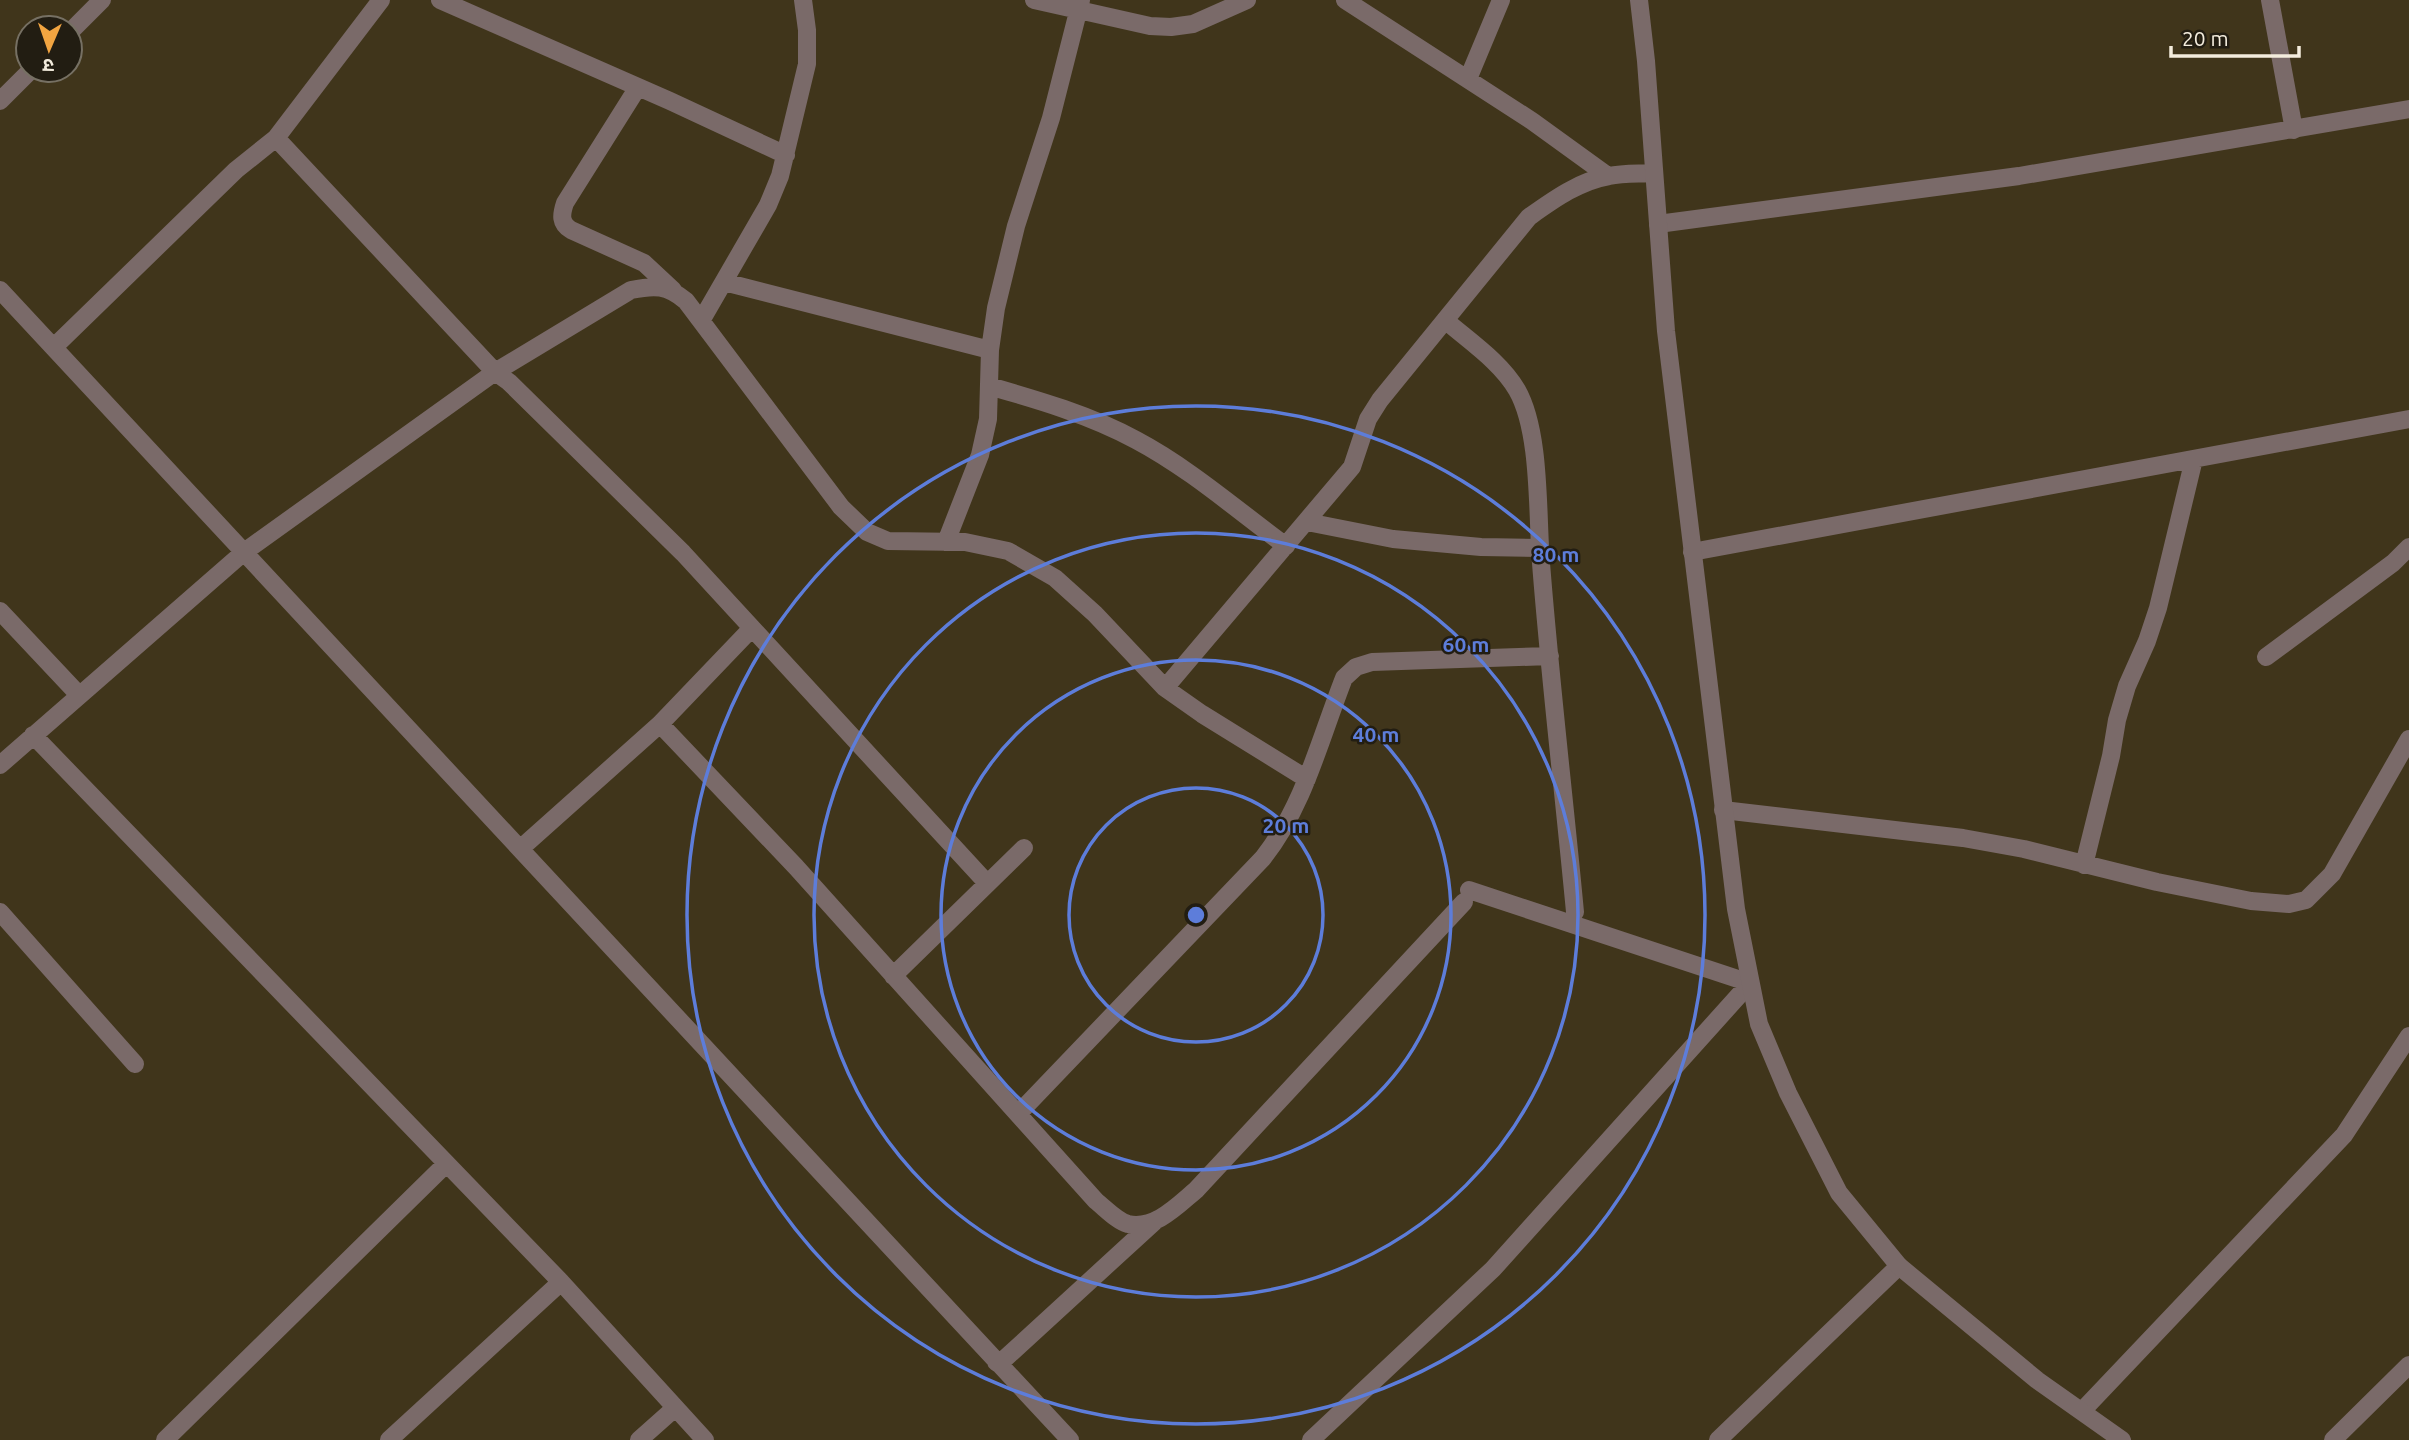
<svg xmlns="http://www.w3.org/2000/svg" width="2409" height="1440" font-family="Ubuntu,'Noto Sans Devanagari',sans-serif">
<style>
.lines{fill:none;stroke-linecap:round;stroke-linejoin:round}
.minor{stroke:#7a6a69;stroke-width:18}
.tertiary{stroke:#7a6a69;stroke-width:18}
.ring{fill:none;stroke:#5d7dda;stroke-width:3.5}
.centre{fill:#5d7dda;stroke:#221d12;stroke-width:3.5}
.ring-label{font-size:21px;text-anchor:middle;font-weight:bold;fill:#5d7dda;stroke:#221d12;stroke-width:5;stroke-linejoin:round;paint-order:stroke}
</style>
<rect width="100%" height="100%" fill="#40351b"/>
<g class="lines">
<path class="minor" d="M440 0 670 101 786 155
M1034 0 1150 26 1171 27 1193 24 1247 0
M1345 0 1532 121 1608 176
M2270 0 2294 130
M70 32 102 0
M1468 79 1501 0
M638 87 565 203C561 215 560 223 571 230L644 263 673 290
M0 101 31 70
M276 138 495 372 509 382 683 553 986 882
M1658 224 2019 176 2409 109
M724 282 990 350
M0 290 1070 1440
M1445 320C1469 341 1501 362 1517 390 1541 432 1537 514 1541 563 1550 679 1564 795 1575 912
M701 321 768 205 780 176 807 64V30L803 0
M54 347 236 170 276 138 381 0
M989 386C1038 400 1090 415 1136 440 1189 468 1237 510 1286 546
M1307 522 1393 539 1481 547 1540 548
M946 542 980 455 988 419 990 350 996 308 1016 226 1051 118 1081 0
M1692 552 2409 419
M0 611 79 695
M2266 657 2393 563 2409 547
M1165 688 1352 467 1368 419 1380 400 1529 217C1553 200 1579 181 1609 176 1623 173 1639 174 1654 173
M660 724 796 867 1096 1201C1105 1208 1117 1221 1128 1224 1155 1230 1178 1205 1196 1190L1464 902
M33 735 561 1282 389 1440
M0 765 244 552 495 372 631 290C655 285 667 285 686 301L841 507 867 532 888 541 965 542 1008 551 1055 578 1095 614 1165 688 1202 714 1307 779
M1723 810 1963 838 2024 849 2157 882 2251 901 2289 904 2306 900 2332 874 2409 739
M520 849 660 724 752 628
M2084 865 2111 756 2117 720 2127 686 2147 641 2158 608 2194 459
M0 912 135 1064
M893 976 1024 848
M1018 1114 1263 858C1304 806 1320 739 1344 678L1356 667 1372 662 1550 656
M561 1282 705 1440
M996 1362 999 1364 1154 1222
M2082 1411 2344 1135 2409 1036
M165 1440 446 1164
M639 1440 675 1408
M1311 1440 1493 1269 1750 983 1469 890
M1718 1440 1899 1266
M2333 1440 2409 1365"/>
<path class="tertiary" d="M1639 0 1646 61 1666 331 1736 909 1759 1024 1788 1093 1839 1193 1899 1266 2037 1380 2122 1440"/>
</g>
<g class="ring">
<circle cx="1196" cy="915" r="127"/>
<circle cx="1196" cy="915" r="255"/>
<circle cx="1196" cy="915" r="382"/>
<circle cx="1196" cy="915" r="509"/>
</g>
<circle cx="1196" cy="915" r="10" class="centre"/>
<g class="ring-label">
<text x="1556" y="562">80 m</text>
<text x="1466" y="652">60 m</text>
<text x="1376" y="742">40 m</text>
<text x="1286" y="833">20 m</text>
</g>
<g transform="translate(49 49) rotate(182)"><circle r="33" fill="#221d12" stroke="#767063" stroke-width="2"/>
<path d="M0-5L12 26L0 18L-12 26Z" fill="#f2a541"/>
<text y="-10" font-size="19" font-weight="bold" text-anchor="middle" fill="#f3ecdd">उ</text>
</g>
<path d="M2171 46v10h128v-10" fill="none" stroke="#f3ecdd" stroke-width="3.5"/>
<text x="2182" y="46" font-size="21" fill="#f3ecdd" stroke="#221d12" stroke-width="5" paint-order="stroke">20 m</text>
</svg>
